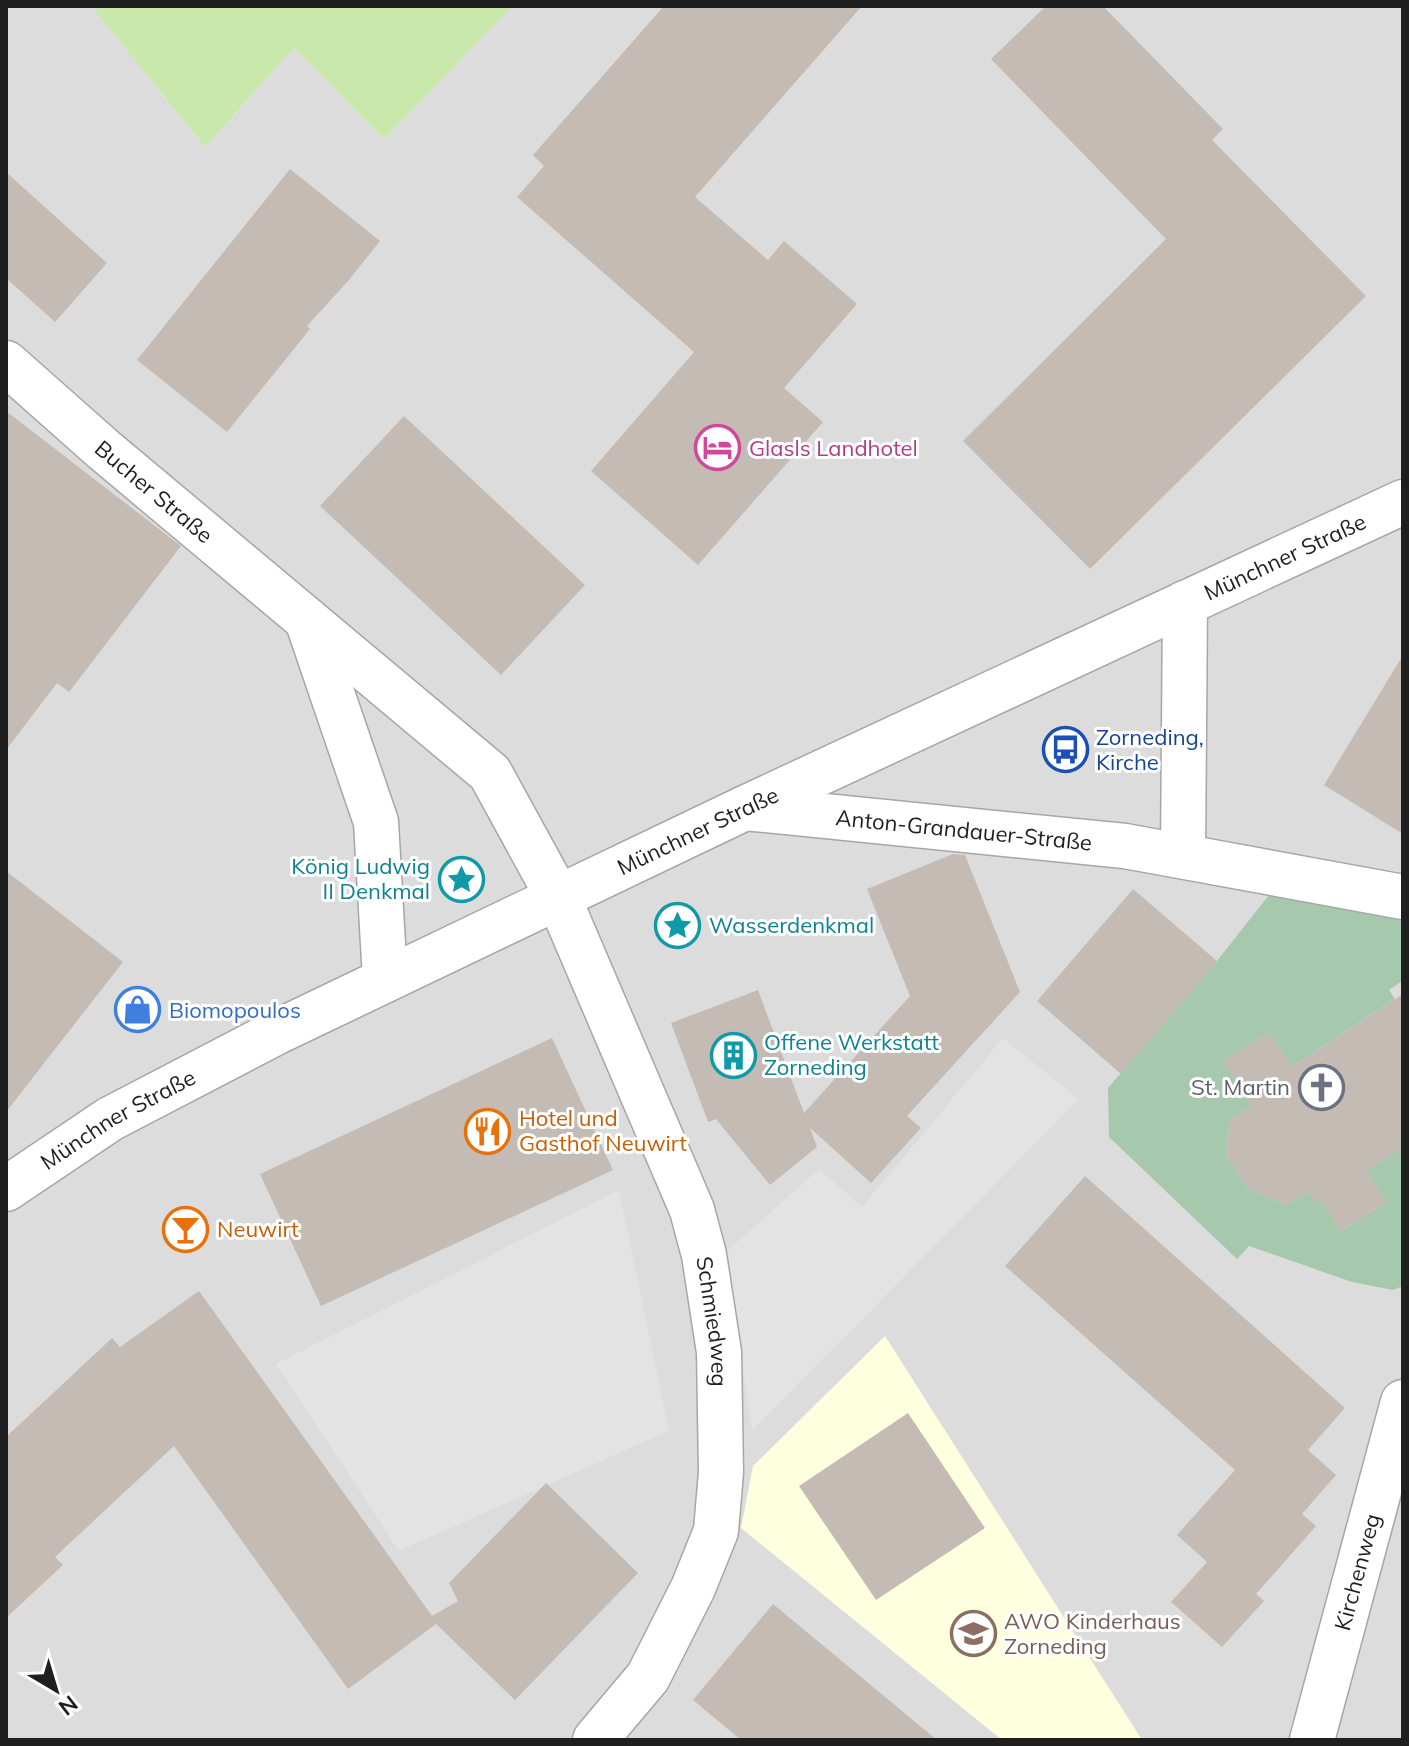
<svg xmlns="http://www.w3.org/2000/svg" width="1409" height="1746" font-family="Mulish,sans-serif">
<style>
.residential{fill:#dddcdc}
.education{fill:#feffdf}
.grass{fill:#c8e9ab}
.cemetery{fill:#a6c8ac}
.parking{fill:#e3e3e3}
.building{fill:#c4bcb4}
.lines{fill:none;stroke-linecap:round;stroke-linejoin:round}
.minor-casing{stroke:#a6a6a6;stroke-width:47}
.tertiary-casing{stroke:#a6a6a6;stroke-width:47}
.minor{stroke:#fff;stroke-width:44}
.tertiary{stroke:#fff;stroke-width:44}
.labels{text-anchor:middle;stroke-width:6;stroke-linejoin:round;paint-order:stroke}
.hotel-label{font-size:22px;fill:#b23c85;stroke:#fff;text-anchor:start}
.street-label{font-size:22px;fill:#1f1f1f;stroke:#fff}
.transit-label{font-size:22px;fill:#164399;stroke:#fff;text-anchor:start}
.culture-label{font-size:22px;fill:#0d838f;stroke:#fff;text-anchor:start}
.shop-label{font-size:22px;fill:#366cbe;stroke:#fff;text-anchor:start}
.worship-label{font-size:22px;fill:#5b616d;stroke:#fff;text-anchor:end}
.food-label{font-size:22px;fill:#c56008;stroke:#fff;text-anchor:start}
.education-label{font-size:22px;fill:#785e54;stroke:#fff;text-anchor:start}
</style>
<rect width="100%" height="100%" fill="#f0ece5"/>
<path class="residential" d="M6 6H91L205 147 294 48 384 138 513 6H1403V1740H6Z"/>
<path class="education" d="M885 1336 1142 1740H1002L741 1528 753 1466Z"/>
<path class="grass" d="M91 6H513L384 139 294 48 205 147Z"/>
<path class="cemetery" d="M1269 895 1403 917V980L1389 990 1395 999 1292 1067 1269 1032 1224 1062 1252 1106 1230 1120 1226 1154 1248 1189 1286 1205 1308 1191 1316 1202 1320 1199 1341 1231 1386 1202 1366 1171 1403 1147V1286L1393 1290 1352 1282 1249 1246 1237 1259 1109 1137 1108 1088 1217 961Z"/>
<path class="parking" d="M1003 1038 1079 1099 752 1431 726 1252 819 1169 862 1207Z
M619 1190 669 1431 399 1551 276 1364Z"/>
<path class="building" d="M664 6H862L695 197 768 260 784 241 857 304 784 388 823 422 698 565 591 471 694 352 517 197 544 166 533 155Z
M1046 6H1103L1223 129 1212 140 1366 296 1090 569 963 441 1166 239 991 59Z
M290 169 380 241 349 280 307 326 310 329 227 432 137 360Z
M6 172 107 263 55 322 6 278Z
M6 411 181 546 69 692 57 683 6 750Z
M404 416 585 585 501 675 320 506Z
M1403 655V834L1324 785Z
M953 854 965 855 1020 992 907 1116 921 1128 871 1183 810 1128 817 1147 770 1185 716 1119 708 1122 671 1023 758 990 804 1113 910 996 867 889Z
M6 871 123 962 6 1112Z
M1133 889 1217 961 1121 1074 1037 1001Z
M1403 994V1147L1366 1171 1386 1202 1341 1231 1320 1199 1316 1203 1308 1191 1286 1205 1248 1189 1226 1154 1230 1120 1252 1106 1223 1062 1269 1032 1292 1067Z
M552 1038 613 1170 321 1306 260 1174Z
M1085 1176 1345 1408 1308 1450 1336 1475 1302 1514 1316 1526 1256 1594 1264 1601 1222 1647 1171 1602 1207 1562 1177 1535 1235 1470 1005 1266Z
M199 1291 432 1616 458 1601 449 1583 546 1483 638 1573 515 1700 436 1624 348 1689 174 1446 55 1557 63 1565 6 1618V1437L112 1338 120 1347Z
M908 1413 985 1528 876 1600 799 1486Z
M773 1604 937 1740H741L693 1700Z"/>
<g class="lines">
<defs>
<g id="minor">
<path id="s1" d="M6 363 103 449 490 773 559 899 692 1210 704 1255 719 1352 721 1472 716 1531 693 1588 648 1677 595 1740"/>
<path d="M307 620 376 822 385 979"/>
<path id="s2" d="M745 808 1125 846 1403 897"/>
<path d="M1183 856 1185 603"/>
<path id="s3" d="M1312 1740 1403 1402"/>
</g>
<g id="tertiary">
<path id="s4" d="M6 1189 110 1119 277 1032 745 808 1403 502"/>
</g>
</defs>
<use href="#minor" class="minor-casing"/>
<use href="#tertiary" class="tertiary-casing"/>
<use href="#minor" class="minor"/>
<use href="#tertiary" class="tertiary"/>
</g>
<defs>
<symbol id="hotel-ring" viewBox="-11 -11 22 22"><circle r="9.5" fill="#fff" stroke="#d1479c" stroke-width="1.5"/><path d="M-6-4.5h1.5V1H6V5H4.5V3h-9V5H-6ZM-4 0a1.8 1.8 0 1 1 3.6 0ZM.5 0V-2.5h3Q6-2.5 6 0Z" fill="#d1479c"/></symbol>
<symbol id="bus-ring" viewBox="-11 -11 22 22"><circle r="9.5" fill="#fff" stroke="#1a4fb4" stroke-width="1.5"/><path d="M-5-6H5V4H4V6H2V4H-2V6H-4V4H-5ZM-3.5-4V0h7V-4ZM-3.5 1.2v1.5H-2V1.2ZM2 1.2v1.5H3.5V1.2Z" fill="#1a4fb4"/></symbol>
<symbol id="sight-ring" viewBox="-11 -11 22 22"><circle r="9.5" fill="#fff" stroke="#0f9aa8" stroke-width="1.5"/><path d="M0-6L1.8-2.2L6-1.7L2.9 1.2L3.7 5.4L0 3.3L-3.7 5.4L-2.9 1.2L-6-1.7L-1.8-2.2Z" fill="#0f9aa8"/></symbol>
<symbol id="shop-ring" viewBox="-11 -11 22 22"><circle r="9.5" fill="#fff" stroke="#3f7fe0" stroke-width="1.5"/><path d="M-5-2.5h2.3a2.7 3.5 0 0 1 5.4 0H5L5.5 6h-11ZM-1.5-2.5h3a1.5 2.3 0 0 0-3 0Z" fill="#3f7fe0"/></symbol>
<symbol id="building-ring" viewBox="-11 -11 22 22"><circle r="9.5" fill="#fff" stroke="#0f9aa8" stroke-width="1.5"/><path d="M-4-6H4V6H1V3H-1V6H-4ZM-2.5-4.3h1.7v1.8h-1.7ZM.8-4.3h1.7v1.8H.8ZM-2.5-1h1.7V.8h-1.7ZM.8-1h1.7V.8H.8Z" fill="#0f9aa8"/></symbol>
<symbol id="church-ring" viewBox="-11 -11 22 22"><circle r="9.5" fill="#fff" stroke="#6b7280" stroke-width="1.5"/><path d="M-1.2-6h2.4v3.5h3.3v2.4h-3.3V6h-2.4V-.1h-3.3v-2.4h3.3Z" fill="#6b7280"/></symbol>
<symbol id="restaurant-ring" viewBox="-11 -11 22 22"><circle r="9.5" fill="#fff" stroke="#e8710a" stroke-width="1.5"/><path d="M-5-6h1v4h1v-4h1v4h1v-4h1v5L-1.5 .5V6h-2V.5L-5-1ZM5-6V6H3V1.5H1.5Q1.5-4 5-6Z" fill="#e8710a"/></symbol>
<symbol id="bar-ring" viewBox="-11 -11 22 22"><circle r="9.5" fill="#fff" stroke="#e8710a" stroke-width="1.5"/><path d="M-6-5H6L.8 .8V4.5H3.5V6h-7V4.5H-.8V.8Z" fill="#e8710a"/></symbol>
<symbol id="school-ring" viewBox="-11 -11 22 22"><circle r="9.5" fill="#fff" stroke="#8d6e63" stroke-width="1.5"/><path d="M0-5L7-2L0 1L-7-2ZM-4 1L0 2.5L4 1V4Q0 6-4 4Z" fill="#8d6e63"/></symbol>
</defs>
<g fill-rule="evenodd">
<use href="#hotel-ring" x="692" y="422" width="51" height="51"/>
<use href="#bus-ring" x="1040" y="724" width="51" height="51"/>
<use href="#sight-ring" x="436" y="854" width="51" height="51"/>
<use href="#sight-ring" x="652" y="900" width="51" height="51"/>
<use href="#shop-ring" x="112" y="984" width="51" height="51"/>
<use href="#building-ring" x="708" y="1030" width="51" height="51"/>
<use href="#church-ring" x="1296" y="1062" width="51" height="51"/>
<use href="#restaurant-ring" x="462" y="1106" width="51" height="51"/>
<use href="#bar-ring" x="160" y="1204" width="51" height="51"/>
<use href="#school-ring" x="948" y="1608" width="51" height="51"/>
</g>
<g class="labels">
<g class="hotel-label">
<text x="749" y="456">Glasls Landhotel</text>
</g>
<g class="street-label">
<text dy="8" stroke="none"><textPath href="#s1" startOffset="196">Bucher Straße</textPath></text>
<text dy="8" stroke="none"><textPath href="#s4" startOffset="1428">Münchner Straße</textPath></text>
<text dy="8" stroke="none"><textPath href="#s2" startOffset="220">Anton-Grandauer-Straße</textPath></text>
<text dy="8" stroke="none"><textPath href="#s4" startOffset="780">Münchner Straße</textPath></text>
<text dy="8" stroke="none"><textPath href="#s4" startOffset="132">Münchner Straße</textPath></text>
<text dy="8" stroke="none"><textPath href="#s1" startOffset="1230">Schmiedweg</textPath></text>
<text dy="8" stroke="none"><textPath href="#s3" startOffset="174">Kirchenweg</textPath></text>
</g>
<g class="transit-label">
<text x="1096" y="745">Zorneding,<tspan x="1096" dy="25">Kirche</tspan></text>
</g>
<g class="culture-label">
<text x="430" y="874" text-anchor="end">König Ludwig<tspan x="430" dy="25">II Denkmal</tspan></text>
<text x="709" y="933">Wasserdenkmal</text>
<text x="764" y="1050">Offene Werkstatt<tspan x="764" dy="25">Zorneding</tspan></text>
</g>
<g class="shop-label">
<text x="169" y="1018">Biomopoulos</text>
</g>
<g class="worship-label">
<text x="1290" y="1095">St. Martin</text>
</g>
<g class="food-label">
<text x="519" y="1126">Hotel und<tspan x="519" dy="25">Gasthof Neuwirt</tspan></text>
<text x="217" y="1237">Neuwirt</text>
</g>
<g class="education-label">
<text x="1004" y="1629">AWO Kinderhaus<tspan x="1004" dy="25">Zorneding</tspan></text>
</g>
</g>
<rect width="1409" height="1746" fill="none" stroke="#1f1f1f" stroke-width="16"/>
<g transform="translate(56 1690) rotate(142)" stroke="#ffffff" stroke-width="6" paint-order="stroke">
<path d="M0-6L14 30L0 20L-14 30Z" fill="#1f1f1f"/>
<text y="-12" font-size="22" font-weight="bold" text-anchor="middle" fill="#1f1f1f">N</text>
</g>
</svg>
